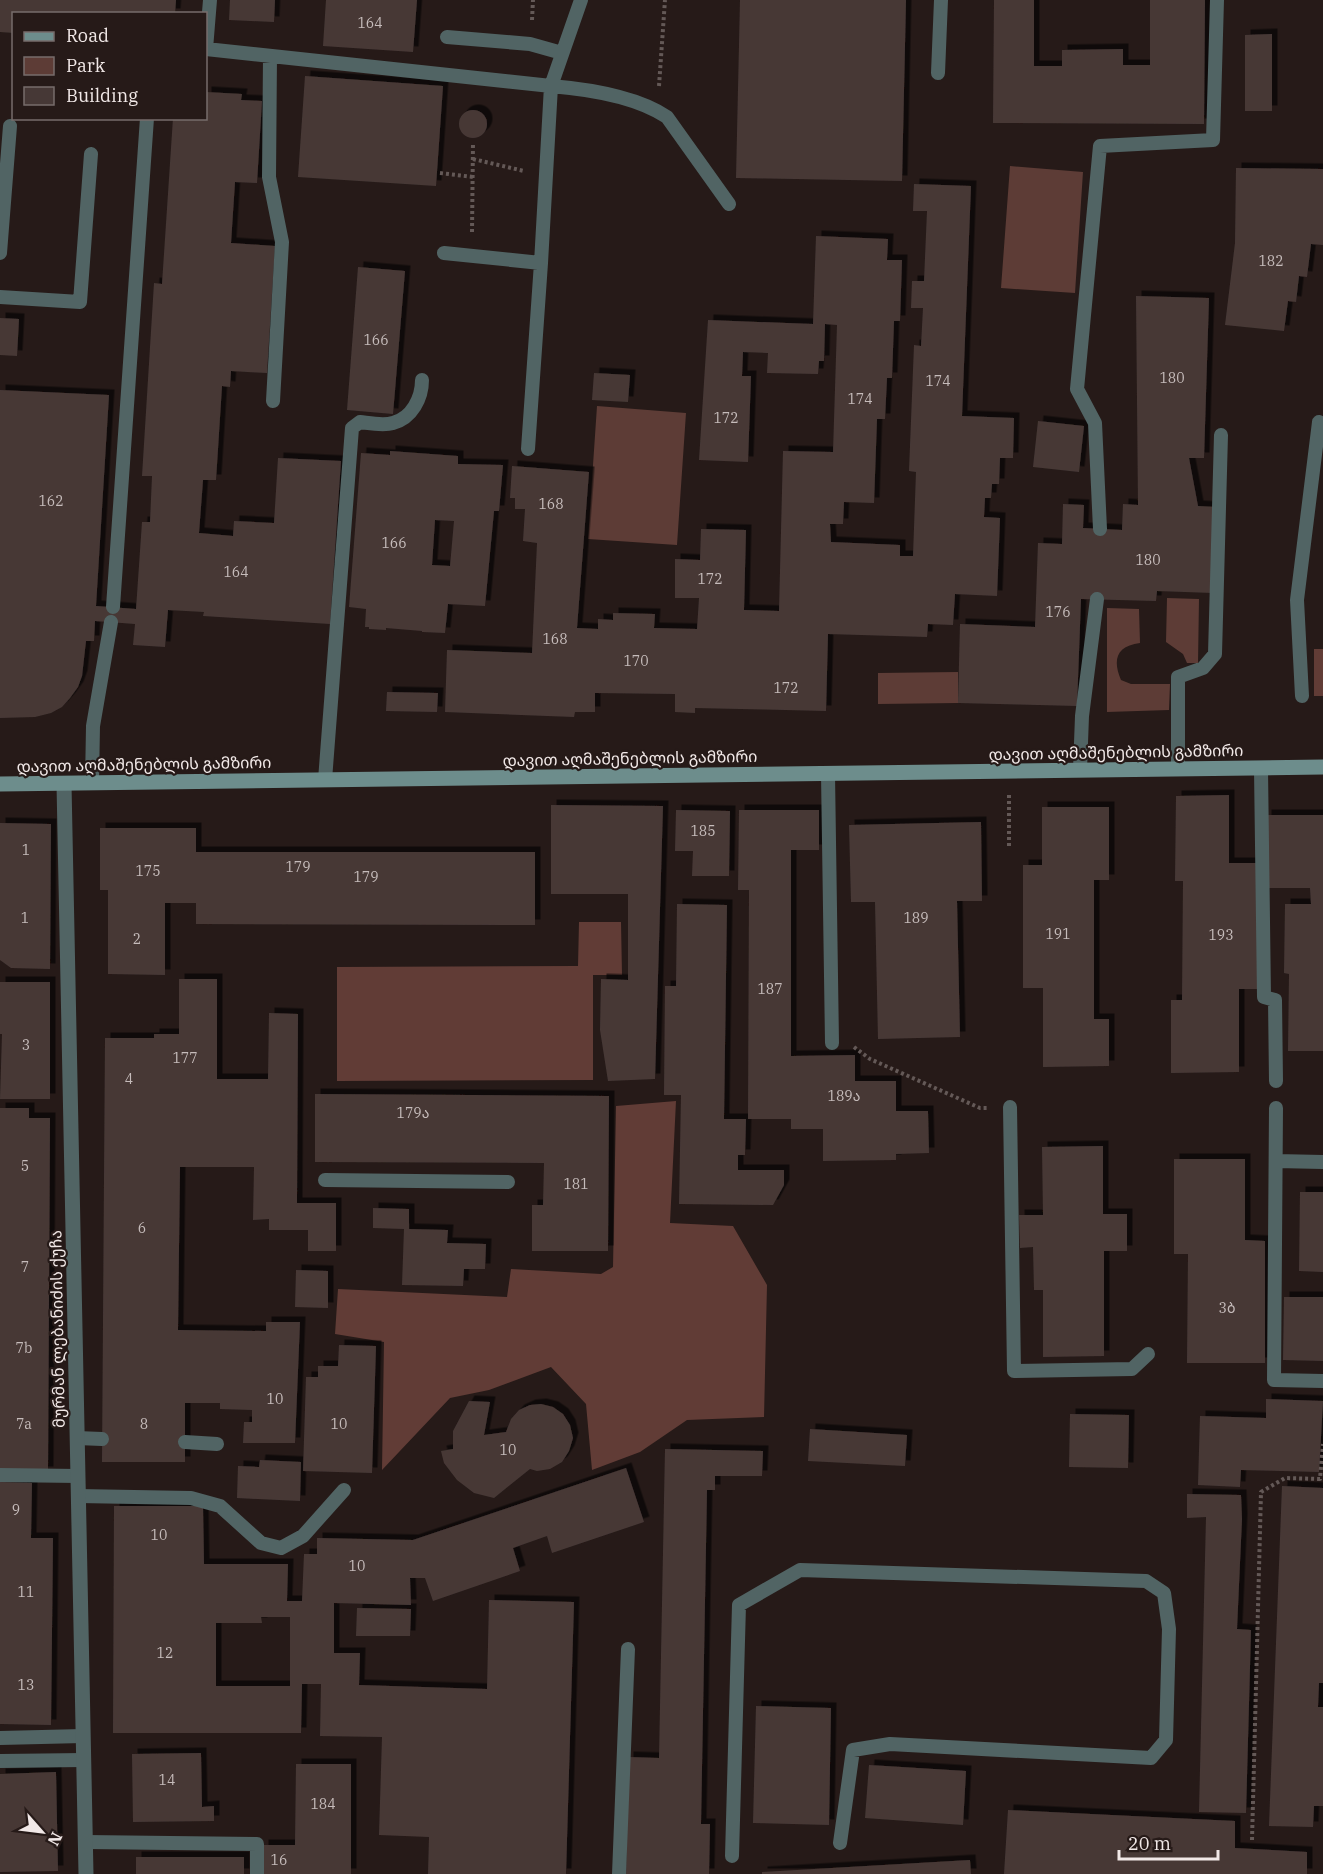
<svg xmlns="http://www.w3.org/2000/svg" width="1323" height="1874" font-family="'IBM Plex Serif','Noto Sans Georgian',serif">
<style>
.green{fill:#5d3c36}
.forest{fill:#613c36}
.building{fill:#463836;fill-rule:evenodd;filter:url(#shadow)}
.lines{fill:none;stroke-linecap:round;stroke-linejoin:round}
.path{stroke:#645957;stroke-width:4;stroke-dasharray:3 3;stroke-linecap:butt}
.service{stroke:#516464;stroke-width:14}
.minor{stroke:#516464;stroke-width:15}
.secondary{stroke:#6d8d8c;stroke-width:15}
.labels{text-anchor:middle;stroke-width:4.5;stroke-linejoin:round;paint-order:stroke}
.number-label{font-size:14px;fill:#c6bcbb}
.street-label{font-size:16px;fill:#f1e8e7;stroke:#261a18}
</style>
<defs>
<filter id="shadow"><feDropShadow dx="5.5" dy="-5.5" stdDeviation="0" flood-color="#0009"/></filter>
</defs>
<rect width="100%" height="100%" fill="#261a18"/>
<path class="green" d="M1010 166 1083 172 1075 293 1001 288Z
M597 406 686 413 677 545 588 539Z
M1167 598 1199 599 1198 663H1187L1183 654 1166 642Z
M1107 608 1139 609 1140 643C1117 646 1112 659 1121 680L1131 684H1170L1169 710 1107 712Z
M958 672V703L878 704V673Z"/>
<path class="forest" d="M1314 649H1323V696H1314Z
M579 922H621L622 975H593V1080L337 1081V967L578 966Z
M676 1101 670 1223 733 1226 767 1285 764 1417 687 1420 640 1452 592 1470 586 1404 551 1367 489 1390 450 1398 382 1470 384 1342 335 1334 338 1289 507 1297 511 1269 601 1274 613 1267 616 1106Z"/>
<path class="building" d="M0 0H176L175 14H14V33L0 32Z
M230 0H275L274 22 229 20Z
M326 0H417L413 52 323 46Z
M740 0H906L902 181 736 178Z
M994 0H1034V66H1062V50L1123 49V65H1150V0H1205L1204 124 993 123Z
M1272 34V111H1245V35Z
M305 76 443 86 436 186 298 177Z
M206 92 242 94 241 100 262 101 257 183 235 182 231 243 275 246 267 373 231 371 230 387 222 386 216 480H203L199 533 233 536 234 521 274 523 278 458 341 461 330 624 203 616 204 612 168 610 165 647 133 645 135 624 95 621 94 641H86L82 676 78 687 70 698 62 707 51 713 35 717 0 718V390L109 395 96 606 136 609 142 522H150L152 476H142L154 283 162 284 173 118H206Z
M459 124a14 14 0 1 1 28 0a14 14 0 1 1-28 0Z
M1236 168 1323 169V245L1311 244 1307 277 1299 276 1296 302 1288 301 1284 331 1225 325 1235 243Z
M914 184 971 186 962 416 1014 418 1013 458H1000L999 484H992L991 498H985L984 517 1000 518 997 596 955 594 953 625 928 624 927 637 828 634 826 711 695 708V713L675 712V694L595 693V712H575L574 717 445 712 447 650 532 653 537 543 523 541 525 509H515V498H510L512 466 589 472 577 628 598 629V619L613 620V613L655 614 654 628 697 629 699 598H675V559L700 560 701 529 746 530 744 610 779 611 783 451 833 452 837 325 825 324 824 361H819L818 374 767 373 768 353 743 352 742 376H751L748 462 699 460 708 320 813 324 816 236 888 239 887 260H902L900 321H894L892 378H887L885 419H877L874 503 844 502 843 524H830L831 542 900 545V556H913L916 472 909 471 914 345 921 346 923 308H911L912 281H924L927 211H913Z
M358 267 405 271 393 414 347 410Z
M1136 296 1209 298 1204 458H1189L1198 506 1216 507 1213 593 1157 591 1156 601 1081 599 1077 706 958 703 960 624 1035 627 1038 543 1062 544 1063 504 1084 505 1083 528 1122 530 1123 504 1138 505Z
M0 318 19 319 17 356 0 355Z
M594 373 630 375 628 402 592 400Z
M1038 421 1084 426 1079 472 1033 467Z
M390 451 458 456V464L503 465 499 511H494L485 606 448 604 445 633 422 632V631L386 628V630L369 629V627H365L366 609 349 607 361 453 390 455ZM435 520 454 521 450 566 432 565Z
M387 692 438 693 437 712 386 711Z
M1229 795V863H1259L1258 989H1239V1072L1171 1073V1000H1182L1183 881H1175L1176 796Z
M551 805 663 806 655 1079 608 1081 600 1030 601 979 628 980V894H551Z
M1042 807H1109V880H1094V1019H1109V1066L1043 1067V988H1023V865H1042Z
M676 810 730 811 729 876H692L693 851H675Z
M739 810H819V850H791V1056L855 1055V1081H896V1111H928L929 1153 896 1154V1160L823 1161V1129H791V1119H748L749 890H738Z
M1266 815H1323V1051H1288L1289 974 1284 973 1285 904H1311L1310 888H1265Z
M981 822 982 901H957L960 1037 878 1039 875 902H851L849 825Z
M0 823 51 824 50 969 11 968 0 960Z
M100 828H196V852H535V925L196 924V903H165V975L108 974V890H100Z
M677 904 727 905 724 1119H746L745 1155H738V1170H784V1185L773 1205 679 1204 681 1095H664L665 986H676Z
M179 979H217V1079H268L269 1013 298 1014 297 1203H336V1251H308V1230H269V1219L253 1220 254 1167H180L178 1330 266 1331V1322H300L295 1443H243L244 1422H252V1410L220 1409V1403H185V1462H102L105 1038H154V1034H179Z
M0 982H50V1099H0L2 1034H0Z
M315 1094 609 1096 608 1251H532V1205H543L544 1163 315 1162Z
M0 1108H29V1118H50L48 1472H0Z
M1103 1146V1214H1127V1251H1104V1356L1043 1357V1290H1034L1033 1247 1020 1248 1019 1215H1043L1042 1147Z
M1174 1159H1245V1240L1265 1241V1363H1187L1188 1254H1174Z
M1300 1192H1323V1272L1299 1271Z
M373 1208 409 1209V1229L448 1230 447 1243 486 1244 485 1269H464L463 1286 402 1285 404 1229 373 1228Z
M296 1270 328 1271V1308L295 1307Z
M1284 1297H1323V1361L1283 1360Z
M339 1345 376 1346 372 1473 303 1471 306 1377H318V1366H338Z
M1266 1399 1323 1401 1319 1472 1241 1470 1240 1487 1198 1485 1200 1416 1266 1418Z
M469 1401 490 1402 484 1435 506 1432 511 1419 519 1410 530 1405 541 1404 553 1407 563 1414 570 1425 573 1438 569 1451 562 1462 550 1469 537 1471 530 1469 494 1498 474 1493 457 1480 444 1463 441 1451 453 1449V1431Z
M1070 1414 1129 1415 1128 1468 1069 1467Z
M810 1429 907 1435 905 1466 808 1461Z
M665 1449 763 1451 762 1476H715V1490H707L701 1824H710L709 1874H626L628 1757 659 1758Z
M260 1460 301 1462 300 1501 237 1498 238 1466 259 1467Z
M626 1468 644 1522 552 1553 547 1536 513 1548 520 1571 433 1601 425 1578H410L411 1605 334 1603V1653H360L359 1685 487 1689 489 1600 574 1602 566 1874H428L429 1837 379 1835 382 1737 320 1736 321 1684H302L301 1733H113L114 1506H203L204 1564H288L287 1601H302L304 1554H317V1538L413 1540ZM261 1617H290V1686H216V1623H262Z
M0 1482 32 1483 31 1538H53L51 1725 0 1724Z
M1282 1486 1323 1488V1683H1319L1318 1707H1323V1806H1314L1313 1827 1269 1826Z
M1187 1494 1241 1495 1242 1519 1237 1629 1251 1630 1246 1813 1199 1812 1206 1517 1187 1518Z
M357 1608 411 1609 410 1636H356Z
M756 1706 831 1708 829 1825 753 1823Z
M201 1753 202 1807 214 1806V1821L133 1822 132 1754Z
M296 1764H351V1874H263V1845H295Z
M869 1765 966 1771 963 1825 865 1818Z
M56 1772 58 1871 0 1872V1774Z
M1008 1810 1235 1821V1848L1307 1852V1874H1004Z
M136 1857H244V1874H136Z
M970 1860 971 1874H762V1872Z"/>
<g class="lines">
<path class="path" d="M532 20 533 0
M659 86 665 0
M473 159 524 171
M440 173 473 177
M472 232 473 142
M1009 795V848
M854 1047 870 1059 980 1108H988
M1252 1840 1261 1492 1285 1478 1320 1479 1323 1444"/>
<path class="service" d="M581 0 551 86C587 89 637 97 667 117L729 204
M447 37 530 44 562 53
M206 49 551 86 541 263 528 449
M206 49 210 0
M270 56 269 177 282 242 273 401
M938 73 941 0
M0 253 10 126
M444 253 541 263
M0 297 80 302 91 154
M1100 529 1095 423 1077 389 1100 146 1213 140 1217 0
M113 607 147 118
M1302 696 1297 600 1319 422
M1178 769V677L1203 668 1215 654 1221 435
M1261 769 1264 997 1275 1000 1276 1081
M1080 770 1082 716 1097 599
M828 774 832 1043
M325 780 352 428 360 422C369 423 383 426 393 423 412 418 422 398 422 380
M92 783 93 726 111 622
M1010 1107 1014 1371 1132 1369 1148 1354
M1276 1108 1274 1380 1323 1381
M1276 1161 1323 1162
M325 1180 508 1182
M77 1438 102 1439
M185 1442 217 1444
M0 1475 78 1476
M78 1496 191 1498 220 1506 261 1543 281 1548 303 1536 344 1490
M0 1738 83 1736
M0 1761 84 1760
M86 1842 257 1844V1874
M732 1856 739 1605 800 1570 1146 1581 1164 1593 1169 1629 1166 1740 1151 1758 890 1744 853 1750 840 1843
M619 1874 628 1649"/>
<path class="minor" d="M64 784 86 1874"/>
<path class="secondary" d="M0 784 1323 767"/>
</g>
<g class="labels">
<g class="number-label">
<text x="370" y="28">164</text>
<text x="1271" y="266">182</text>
<text x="376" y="345">166</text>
<text x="1172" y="383">180</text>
<text x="938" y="386">174</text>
<text x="860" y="404">174</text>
<text x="726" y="423">172</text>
<text x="51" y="506">162</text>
<text x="551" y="509">168</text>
<text x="394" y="548">166</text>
<text x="1148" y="565">180</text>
<text x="236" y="577">164</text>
<text x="710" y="584">172</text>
<text x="1058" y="617">176</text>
<text x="555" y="644">168</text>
<text x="636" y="666">170</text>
<text x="786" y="693">172</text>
<text x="703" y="836">185</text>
<text x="26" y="855">1</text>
<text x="298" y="872">179</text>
<text x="148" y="876">175</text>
<text x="366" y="882">179</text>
<text x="25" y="923">1</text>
<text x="916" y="923">189</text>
<text x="1058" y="939">191</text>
<text x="1221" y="940">193</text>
<text x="137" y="944">2</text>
<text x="770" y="994">187</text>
<text x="26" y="1050">3</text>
<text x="185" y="1063">177</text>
<text x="129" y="1084">4</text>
<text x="844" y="1101">189ა</text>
<text x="413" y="1118">179ა</text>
<text x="25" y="1171">5</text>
<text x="576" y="1189">181</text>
<text x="142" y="1233">6</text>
<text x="25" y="1272">7</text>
<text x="1227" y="1313">3ბ</text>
<text x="24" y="1353">7b</text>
<text x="275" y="1404">10</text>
<text x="24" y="1429">7a</text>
<text x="144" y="1429">8</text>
<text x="339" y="1429">10</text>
<text x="508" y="1455">10</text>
<text x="16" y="1515">9</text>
<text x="159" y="1540">10</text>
<text x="357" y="1571">10</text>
<text x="26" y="1597">11</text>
<text x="165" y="1658">12</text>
<text x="26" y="1690">13</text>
<text x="167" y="1785">14</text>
<text x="323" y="1809">184</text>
<text x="279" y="1865">16</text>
</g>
<g class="street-label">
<text transform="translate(1116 752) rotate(-1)" y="6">დავით აღმაშენებლის გამზირი</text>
<text transform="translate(630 758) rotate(-1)" y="6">დავით აღმაშენებლის გამზირი</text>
<text transform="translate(144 764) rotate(-1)" y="6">დავით აღმაშენებლის გამზირი</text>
<text transform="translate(57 1329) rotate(-91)" y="6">მურმან ლებანიძის ქუჩა</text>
</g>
</g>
<rect x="12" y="12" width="195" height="108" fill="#261a18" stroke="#776c6b" stroke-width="1.5"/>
<rect x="24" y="32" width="30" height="9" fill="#6d8d8c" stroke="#776c6b" stroke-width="1.5"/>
<text x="66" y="42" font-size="18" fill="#f1e8e7">Road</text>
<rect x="24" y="57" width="30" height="18" fill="#5d3c36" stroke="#776c6b" stroke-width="1.5"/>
<text x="66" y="72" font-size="18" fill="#f1e8e7">Park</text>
<rect x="24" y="87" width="30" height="18" fill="#463836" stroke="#776c6b" stroke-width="1.5"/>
<text x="66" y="102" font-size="18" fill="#f1e8e7">Building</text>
<g transform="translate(42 1832) rotate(118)" stroke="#261a18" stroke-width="4.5" paint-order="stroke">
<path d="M0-4.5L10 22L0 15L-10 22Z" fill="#f1e8e7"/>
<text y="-9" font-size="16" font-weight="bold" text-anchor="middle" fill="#f1e8e7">N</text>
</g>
<path d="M1119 1850v9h99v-9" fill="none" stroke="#f1e8e7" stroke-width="3"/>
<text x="1128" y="1850" font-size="18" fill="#f1e8e7" stroke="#261a18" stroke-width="4.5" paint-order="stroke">20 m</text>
</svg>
